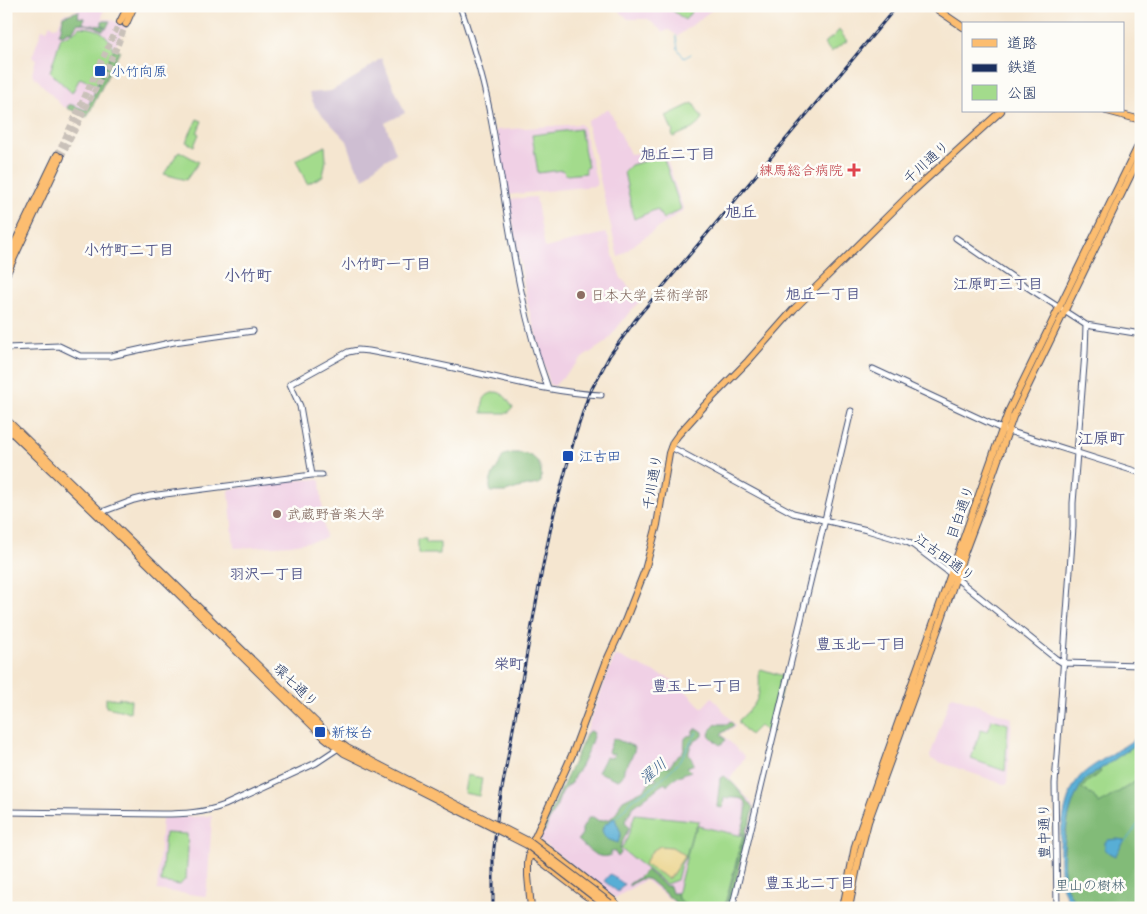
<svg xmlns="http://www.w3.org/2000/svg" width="1147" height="914" font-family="'Architects Daughter','Klee One',sans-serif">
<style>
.built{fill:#f0d0e5}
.industrial{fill:#cebed2}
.green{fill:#a3db8c;stroke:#5f8575}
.forest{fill:#82bb78;stroke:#4e756b}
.sand{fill:#eeda9e;stroke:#84847e}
.water{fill:#59aed5;stroke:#3a6e9a}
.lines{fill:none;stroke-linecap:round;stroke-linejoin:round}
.stream{stroke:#59aed5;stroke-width:1}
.major-tunnel{stroke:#c9c1b9;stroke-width:6;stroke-dasharray:6 3;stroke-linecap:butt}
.minor-casing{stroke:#3c4a6f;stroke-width:7}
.major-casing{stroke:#3c4a6f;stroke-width:8}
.minor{stroke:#fff;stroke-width:5}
.major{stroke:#fcbd6f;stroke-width:6}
.rail-casing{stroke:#1b2f5e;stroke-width:3}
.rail{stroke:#fdfcf7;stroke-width:1;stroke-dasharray:4;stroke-linecap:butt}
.major-bridge-casing{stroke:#3c4a6f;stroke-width:8;stroke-linecap:butt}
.major-bridge{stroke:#fcbd6f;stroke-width:6}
.transit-dot{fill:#1a4fb4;stroke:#fdfcf7;stroke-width:2}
.health-dot{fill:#e0444e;stroke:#fdfcf7;stroke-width:2}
.education-dot{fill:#8d6e63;stroke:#fdfcf7;stroke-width:2}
.labels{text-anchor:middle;stroke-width:5;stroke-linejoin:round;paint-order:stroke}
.transit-label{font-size:14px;fill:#164399;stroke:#fdfcf7;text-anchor:start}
.street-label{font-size:14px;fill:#1b2f5e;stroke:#fdfcf7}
.health-label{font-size:14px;fill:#be3a42;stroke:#fdfcf7;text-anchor:end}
.education-label{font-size:14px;fill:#785e54;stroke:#fdfcf7;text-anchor:start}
.park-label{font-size:14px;fill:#3d5a6a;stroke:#fdfcf7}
.neighbourhood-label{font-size:15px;font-weight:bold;fill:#53578a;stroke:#fdfcf7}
.water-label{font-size:15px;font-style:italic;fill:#315b88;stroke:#fdfcf7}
.quarter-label{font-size:16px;font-weight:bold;fill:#53578a;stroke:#fdfcf7}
</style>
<rect width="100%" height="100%" fill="#fdfcf7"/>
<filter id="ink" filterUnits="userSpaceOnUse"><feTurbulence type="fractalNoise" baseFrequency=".02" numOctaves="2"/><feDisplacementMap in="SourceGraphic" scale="10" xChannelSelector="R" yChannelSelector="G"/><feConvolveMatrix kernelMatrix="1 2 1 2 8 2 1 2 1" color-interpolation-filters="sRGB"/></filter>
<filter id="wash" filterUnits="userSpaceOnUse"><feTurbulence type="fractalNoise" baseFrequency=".0096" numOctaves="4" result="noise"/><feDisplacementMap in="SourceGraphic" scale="20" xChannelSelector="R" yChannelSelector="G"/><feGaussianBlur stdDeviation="1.12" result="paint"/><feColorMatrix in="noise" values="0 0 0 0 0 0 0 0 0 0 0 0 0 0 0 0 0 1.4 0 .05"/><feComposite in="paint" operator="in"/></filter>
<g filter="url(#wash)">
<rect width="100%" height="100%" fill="#f5e6d0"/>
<path class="built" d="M83 6 104 8 102 19H110L126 27 116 45 114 48 116 49 84 115 71 110 62 106 32 74 36 59 32 57 42 29 47 30 50 24 54 27 58 26 63 14 73 12Z
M614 6H709L713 9 678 36 669 30 663 32 648 19H628Z
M607 109H609L630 154 641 153 662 146 684 210 639 241 619 257H618L587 123 588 121Z
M580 124 583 127 597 184 595 186 506 195 496 131 497 130Z
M536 197 545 248 605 233 608 236 615 262 621 278 641 300 629 313 606 342 582 358 554 386 550 385 528 306 509 201 510 199Z
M318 479 320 481 325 537 324 539 291 545 235 548 234 547 229 491 231 489 299 480Z
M615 655 677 682 702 708 712 697 736 726 722 734 745 757 730 779 755 806 729 908H681L645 880 615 898 541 841 539 836 541 832 580 748Z
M953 696 1012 718 1007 784 1006 785 931 759 930 756 950 698Z
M211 816 212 817 208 878 206 895 205 896 157 890 162 820 163 818Z"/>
<path class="industrial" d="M381 58 405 113 385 123 396 153 376 166 364 179 355 164 347 141 329 122 315 107 309 93 331 91 359 75Z"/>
<path class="green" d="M667 6H696L685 20Z
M79 27C99 28 105 31 114 49L96 85 80 78 72 93 50 72 61 37C68 36 74 33 79 27Z
M839 30 847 41 831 52 824 43 834 36Z
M693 103 702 118 701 122 692 129 673 137 672 133 673 132 666 116Z
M197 119 202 121 197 133 199 134 194 146 186 142Z
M580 129 588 167 585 168 586 173 567 175 562 170 538 173 532 135Z
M325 146 326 160 323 176 307 184 296 160Z
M179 151 199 162 186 180 164 174Z
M663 156 681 209 663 219 657 209 634 219 624 172 631 165Z
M496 392C505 393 508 401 513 408L509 411V413H482C483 401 482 395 496 392Z
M418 539H426V543H440V554H418Z
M761 669 783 676 784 678 771 734 759 726 750 735 739 723V720C760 701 760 698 759 670Z
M106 698 119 699V698L131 700 130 712 106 707Z
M992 719 1008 724 1005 771 971 759 981 729 988 731Z
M1141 741V908H1080L1064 845 1074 797 1078 788 1086 779Z
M467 775 482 778 479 796 464 793Z
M635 814 700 821 692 834 686 856 681 864 677 880 666 884 621 849 627 839Z
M698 826 743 836 724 908C708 908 689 910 676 899L692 835Z
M165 833 187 834 188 849 186 878 180 885 161 882Z"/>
<path class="forest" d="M79 11 78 17 84 18 83 24 102 26V21H110L106 29 103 26 104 29 103 31 95 26 78 23 72 32H67L63 35 59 34C62 28 62 22 63 16Z
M114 49 120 51 87 117 67 108 69 104 86 110C96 90 104 69 114 49Z
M512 453C532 452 544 460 541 482L538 484 518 488 506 492H491C486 480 498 469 502 458L504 455Z
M730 721 734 725 721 734 726 740 720 745 715 741 709 735 711 729 717 723 718 724H727Z
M696 729H699L703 732V736L692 743C691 746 688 752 689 755 691 759 693 760 694 764L687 767 691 771C684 773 670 780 667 786L665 783 660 786 632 808 625 822 629 828 620 847 621 853 618 857 614 851H611V855C597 861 587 848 578 840L579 838 582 834V829L589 817H593L599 821 610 819 617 812 620 804 623 800 645 789 651 780 653 781 657 780 656 777 651 775V763L655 760 658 766 662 765 669 767C671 765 672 763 674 760 676 757 681 755 683 751 687 743 680 736 693 735V731Z
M589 731H591L594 733C591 744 586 756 581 766 577 772 573 777 571 784 561 788 559 801 555 810 554 814 550 817 549 820 546 826 547 830 542 834V831L587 733Z
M613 738 635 747C634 753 629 765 624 768 624 773 623 778 618 780L598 772 606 757 609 758 613 757 614 753 610 754 608 752Z
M1099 769 1101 772 1086 783 1082 789 1092 794 1099 804 1141 778V908H1079C1073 900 1067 892 1065 881 1060 858 1067 804 1081 784 1086 778 1092 774 1099 769Z
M724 776C736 784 743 797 754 807L750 824 746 830V838L730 908H725L744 834H740C743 828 749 807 745 801 743 797 729 798 724 798L723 808 717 807 720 778Z
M646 870 666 886H670L672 893H677L678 898 688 906 693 908H682L649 880C641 876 635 882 629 886V884L638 878Z"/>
<path class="sand" d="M660 846 672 847 685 855 670 878H667L644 864 652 851Z"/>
<path class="water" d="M1141 735V741L1086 779C1067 799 1060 853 1065 880 1066 891 1073 900 1080 908H1074C1069 902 1065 895 1063 888 1055 863 1061 800 1078 779 1085 770 1095 765 1105 758 1117 751 1129 743 1141 735Z
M614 818 615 819 621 833 618 843 607 839 604 836 602 830 604 825Z
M1117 839 1124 840V842L1115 856 1109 853 1105 849V842L1108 840Z
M610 874 624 884 618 892 604 881Z"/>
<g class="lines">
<path class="stream" d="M676 36 678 49 684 58 691 54
M615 819 633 799 654 786 679 762 697 732
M1124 842 1126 841 1138 824H1141"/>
</g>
</g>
<g filter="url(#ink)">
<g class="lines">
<path class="major-tunnel" d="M57 155 120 22
M61 157 117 47 126 24"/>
<defs>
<path id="minor" d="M460 6C473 44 485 84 492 124 508 212 517 304 548 388
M956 238 1021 283 1086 325 1141 334
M6 348 59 346 80 356H111L174 342 253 331
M873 369 1002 429 1141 473
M671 447 793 513 867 530 907 542 913 545 946 570 1055 658 1063 663 1141 665
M312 475 300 406 290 384 348 352 358 350 369 351C408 358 446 366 485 375 523 384 562 393 601 395
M102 512 134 500 150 496 312 475H322
M6 812 161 814C183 814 204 813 225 805L316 763 340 747
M732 908 851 411
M1057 908 1055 784 1073 527V503L1085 353 1086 325"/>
<path id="major" d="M932 6 963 27
M120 22 128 6
M126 24 134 6
M1107 111 1141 120
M6 261 57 155
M6 275 61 157
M6 419 327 733 347 748 379 765
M6 427 139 555 324 737 344 753 377 769
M534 838 614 901 620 908
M529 852 585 895 603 908
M531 908 528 876V863L531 846 572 755 607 660 625 621 645 570 657 525 669 453 673 442 678 435 705 405 748 361 794 309 911 193 1001 111
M843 908 855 846 860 830 1009 410 1141 140
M849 908 860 853 868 822 940 624 965 551 980 511 1013 417 1141 154"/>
</defs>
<use href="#minor" class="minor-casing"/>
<use href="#major" class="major-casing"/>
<use href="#minor" class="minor"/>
<use href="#major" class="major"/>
<defs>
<path id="rail" d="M493 908V857L498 811 543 565 554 513 575 436 589 394 610 355 636 319 897 6"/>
</defs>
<use href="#rail" class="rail-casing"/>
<use href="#rail" class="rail"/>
<defs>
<path id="major-bridge" d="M379 765 528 841 610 903
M377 769 527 845 607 907"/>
</defs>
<use href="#major-bridge" class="major-bridge-casing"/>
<use href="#major-bridge" class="major-bridge"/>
</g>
</g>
<g class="transit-dot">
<rect x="94" y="65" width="12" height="12" rx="2.5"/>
<rect x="562" y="450" width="12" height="12" rx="2.5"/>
<rect x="314" y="726" width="12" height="12" rx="2.5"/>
</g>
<path class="health-dot" d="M851.5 162.5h5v5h5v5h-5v5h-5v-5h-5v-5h5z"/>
<g class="education-dot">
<circle cx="581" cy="295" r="5"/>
<circle cx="277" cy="514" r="5"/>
</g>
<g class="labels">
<g class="transit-label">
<text x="111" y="76">小竹向原</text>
<text x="579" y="461">江古田</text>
<text x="331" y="737">新桜台</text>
</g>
<g class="street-label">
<text transform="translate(926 162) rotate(-42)" y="5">千川通り</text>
<text transform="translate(652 482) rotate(-80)" y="5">千川通り</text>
<text transform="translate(960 512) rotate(-71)" y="5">目白通り</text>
<text transform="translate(945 557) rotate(36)" y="5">江古田通り</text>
<text transform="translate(296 685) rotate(44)" y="5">環七通り</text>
<text transform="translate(1044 831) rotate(-91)" y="5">豊中通り</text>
</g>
<g class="health-label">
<text x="843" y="175">練馬総合病院</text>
</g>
<g class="education-label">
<text x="591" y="300">日本大学 芸術学部</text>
<text x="287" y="519">武蔵野音楽大学</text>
</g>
<g class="park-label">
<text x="1090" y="890">里山の樹林</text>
</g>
<g class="neighbourhood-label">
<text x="678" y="159">旭丘二丁目</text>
<text x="129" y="255">小竹町二丁目</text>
<text x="386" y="269">小竹町一丁目</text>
<text x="998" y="289">江原町三丁目</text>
<text x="823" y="299">旭丘一丁目</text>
<text x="267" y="579">羽沢一丁目</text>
<text x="861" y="649">豊玉北一丁目</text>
<text x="509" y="669">栄町</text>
<text x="697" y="691">豊玉上一丁目</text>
<text x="810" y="888">豊玉北二丁目</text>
</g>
<g class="water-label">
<text transform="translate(653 771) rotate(-40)" y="5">濯川</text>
</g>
<g class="quarter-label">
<text x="741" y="217">旭丘</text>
<text x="248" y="281">小竹町</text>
<text x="1101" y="444">江原町</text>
</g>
</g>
<rect width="1147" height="914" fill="none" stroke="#fdfcf7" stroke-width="25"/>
<rect x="962" y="22" width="162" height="90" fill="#fdfcf7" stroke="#a3aaba"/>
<rect x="972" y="39" width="25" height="8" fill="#fcbd6f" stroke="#a3aaba"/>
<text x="1007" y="48" font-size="15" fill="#1b2f5e">道路</text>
<rect x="972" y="64" width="25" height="8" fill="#1b2f5e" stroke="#a3aaba"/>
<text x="1007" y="72" font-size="15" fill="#1b2f5e">鉄道</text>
<rect x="972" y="85" width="25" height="15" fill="#a3db8c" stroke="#a3aaba"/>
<text x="1007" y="98" font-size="15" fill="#1b2f5e">公園</text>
</svg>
